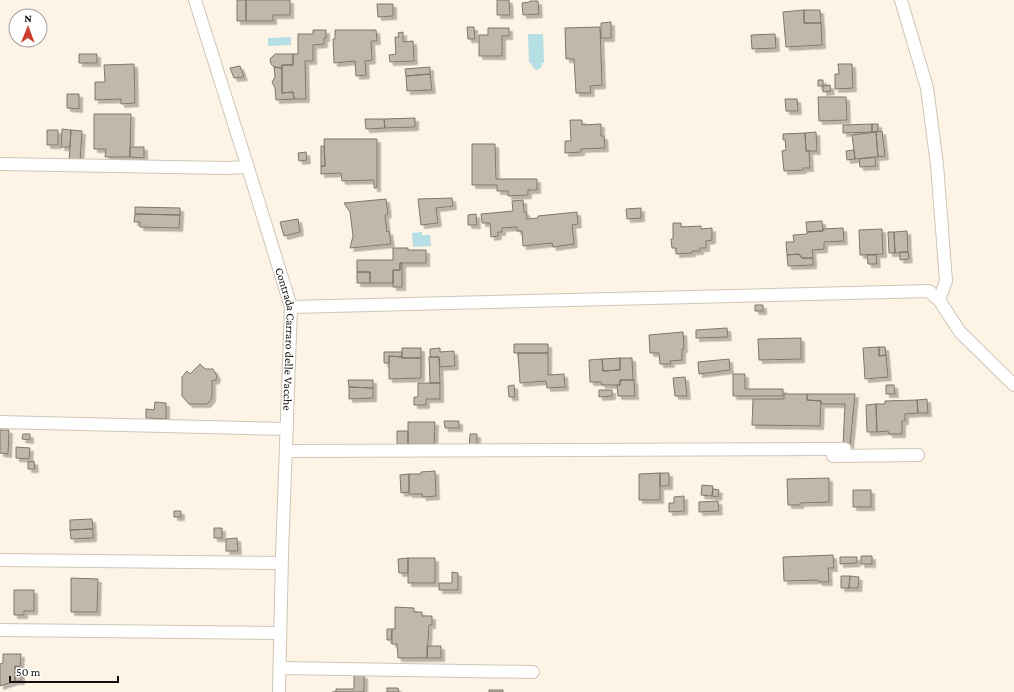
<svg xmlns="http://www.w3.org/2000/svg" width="1014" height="692" font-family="'Crimson Pro',serif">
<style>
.water{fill:#b6dfe5}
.building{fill:#c1b8aa;stroke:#7f776a;filter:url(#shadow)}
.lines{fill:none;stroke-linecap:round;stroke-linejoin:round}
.street-casing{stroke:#cec5b7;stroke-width:14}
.street{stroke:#fff;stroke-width:12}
.labels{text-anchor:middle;stroke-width:3;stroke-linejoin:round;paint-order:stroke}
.street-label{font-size:12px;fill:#13100b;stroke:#fff}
</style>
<defs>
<filter id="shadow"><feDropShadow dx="3.5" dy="3.5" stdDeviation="0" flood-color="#0004"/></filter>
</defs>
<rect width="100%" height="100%" fill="#fef4e6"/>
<path class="water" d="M528 34H543L544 63H542L541 68 536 70 532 66 531 63H529Z
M291 37V45L268 46V38Z
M422 232V235H430L431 246 413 247 412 233Z"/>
<path class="building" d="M237 0H246V21H237Z
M246 0H290V15H273V21H246Z
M497 0H509L510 15H497Z
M530 1H538L539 14 523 15 522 3 530 2Z
M377 4H393V16L378 17Z
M804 10H820L821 23H804Z
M804 10V23H821L822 45 786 47 783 12Z
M611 22V38H601V23Z
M467 27H474L475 39H468Z
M600 27 602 85 590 86 591 93H576L574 59H566L565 28Z
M488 28H509V36H502V56H479V35H488Z
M313 30H326V38H324V44L313 45V61H305L306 99H294L293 92 282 93V65H293V54H298V34H313Z
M335 30H376L377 41H371L372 60 365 61 366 75 356 76 355 61 334 63 333 39H335Z
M403 32V42L413 41 414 61 390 62 389 55 396 54 395 37H399L398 33Z
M775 34 776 48 752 49 751 35Z
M79 54H97V63H79Z
M275 54H293V65H282V68L274 67 271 64 270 59Z
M134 64 135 103 121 104V99L95 100V82H105L104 65Z
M838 64H852L853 88 835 89V74H839Z
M240 66 244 77 234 78 230 68Z
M274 67 282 68V93L293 92 294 99 276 100 275 88 272 82 275 77Z
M430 67V74L406 76 405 69Z
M430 74 432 90 407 91 406 76Z
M818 80H823V86H818Z
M830 85 831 91 823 92V86Z
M67 94H79V109L67 108Z
M818 97H846L847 120 819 121Z
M785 99H797L798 111H786Z
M94 114H131L130 157H105L106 149H94Z
M415 118V127L385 128 384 119Z
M365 119H384L385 128 366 129Z
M570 120H582V125L601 124V136H604L605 148 581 149V152L565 153V141H571Z
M872 124V132L843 133V125Z
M872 124H878V131L872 132Z
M62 129 71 130 70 147H61Z
M47 130H58V145H47Z
M71 130 82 131 80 162 69 161Z
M882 131 885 156 878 157 876 132Z
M816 132 817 151H806L805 133Z
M876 132 878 157 855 159 852 135Z
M805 133 806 151H809L810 168H803V170L784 171 782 151 786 150 785 139 783 140V134Z
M324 139H377V188H374V180L342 181 341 173 321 174V166H325Z
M472 144H495L496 179H537V190H528V195L508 196V191H497V185H472Z
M321 146H324L325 166H321Z
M130 147H144V158L130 157Z
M854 150 855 159 847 160 846 151Z
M306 152 307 160 299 161 298 153Z
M875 157 876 166 860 167 859 159Z
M452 198 453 206 436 208 438 223 421 225 418 199Z
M386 199 388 214 385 215 387 232 389 231 391 244 350 248 353 236 350 212 344 203Z
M523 200 524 212H526L527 219 538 218V216L577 212 578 224 572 225 574 244 553 247 552 243 523 246 522 231H517V227L502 228V232H498V236L491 237 490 223H482L481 214 513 211 512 201Z
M135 207 180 208V215L135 214Z
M641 208V218L627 219 626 209Z
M135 214 180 215 179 228 140 227V222H134Z
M476 214 477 225H468V215Z
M298 219 300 232 284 236 280 222Z
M822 221 823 231 807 232 806 222Z
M673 223H681V227L701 226V229L712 228V240L706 241V248H700V251H692V253L676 254V248H672L671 239H673Z
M843 228 844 241 824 242V249L812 250 813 258H802L799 254 787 255 786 242H794L793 235 807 234V232L823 231V229Z
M882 229 883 254 860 255 859 230Z
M907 231 908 252 895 253 894 232Z
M888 232H894L895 253H889Z
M393 248H408V250H426V263H400V270H393V283H370V272H357V260H393Z
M900 252H908L909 259 900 260Z
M799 254 802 258H813V265L788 266 787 255Z
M867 255H876L877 264H868Z
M400 263H402V287H393V270H400Z
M357 272H370V283H357Z
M755 305H763V311H755Z
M727 328 728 337 696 338V330Z
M683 332 684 349H682V360L670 361 671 364H660L659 353H650L649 335Z
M801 338V359L759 360 758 339Z
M514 344H548V353H514Z
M879 347H885L886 355 879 356Z
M879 347V356L886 355 888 377 865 379 863 348Z
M402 348H421V358H402Z
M440 348V352L454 351 455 366 440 367 439 357H430V349Z
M384 352H402V357L389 356V363H384Z
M518 353H548V375L564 374 565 387 547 388 546 381 520 383Z
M389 356 402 357V358H421V378L389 379Z
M429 357H439L440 383H430Z
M620 358H632L633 380H620V385H602L601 382H590L589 360 602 359 603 371 620 370Z
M620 358V370L603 371 602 359Z
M729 359 730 370 699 374 698 362Z
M200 364 205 369H213L217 376 216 380 212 381V398L207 404H189L182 396V377L187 371 190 374Z
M733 374H745V389H783V396H733Z
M685 377 687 396H675L673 378Z
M348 380H373V388L349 387Z
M620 380H634L635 396H618L617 385H620Z
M418 383H440V399H426V405H414V397H418Z
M514 385 515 397H509L508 386Z
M886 385H894L895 394H886Z
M349 387 373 388V398L349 399Z
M599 390H612V396L599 397Z
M784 394H807V400L821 401 820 426 752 425 753 399H784Z
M807 394H855L850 445H843L845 404H821V401L807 400Z
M927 399 928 413H918L917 400Z
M917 400 918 413 905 414V421H902V434H889L888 431 877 432 876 404H885V401Z
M155 402 166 403V419L146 418V409L154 410Z
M876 404 877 432H867L866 405Z
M444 421H459V428H445Z
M408 422H435L434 444H408Z
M0 430H9L8 454 0 453Z
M397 431H408V444H397Z
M23 434H30V440L22 439Z
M470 434H477V449H469Z
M16 447 30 448 29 459 16 458Z
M34 461 35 469H28V462Z
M435 471 436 496 423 497 422 494H409V474H421V472Z
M660 473H669V486H660Z
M660 473V500H639V474Z
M409 474V492L401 493 400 475Z
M829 478V502L800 503V505H788L787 479Z
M702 485 713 486 712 496 701 495Z
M713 489 719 490 718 497 712 496Z
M853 490H871V507H853Z
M684 496V511L669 512V503H674V497Z
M718 501 719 511 699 512V502Z
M174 511H181V517H174Z
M92 519 93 529 70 530V520Z
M214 528H222V538H214Z
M93 529V538L71 539 70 530Z
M237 538 238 551H226V539Z
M833 555 834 568H828L829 582H819L818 580 784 581 783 557Z
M861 556H872V564H861Z
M840 557H857V563L840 564Z
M408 558V573H399L398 559Z
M408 558H435V583H408Z
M452 572 458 573V590H439V583H452Z
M841 576H850L849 588H841Z
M850 576 859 577 858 588H849Z
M71 578 98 579 97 612H71Z
M14 590H34V611H24V615H14Z
M395 607 414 608V612H422V616H432V625H429L427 658H398L397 644H392V629H395Z
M387 629H392L391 640H387Z
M427 646H441V658H427Z
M3 654H21L20 667 15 666V681L0 686V664L3 663Z
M15 666 21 667V681H15Z
M354 675H364V692H332H336V689H354Z
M387 688H398L399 692H387Z
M489 690H503V692H489Z"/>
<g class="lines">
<defs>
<g id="street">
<path id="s1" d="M195 0 253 184 291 307 282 555 279 692"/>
<path d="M901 0 927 88 937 165 946 281 939 300"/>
<path d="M0 164 227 168 248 167"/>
<path d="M291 307 929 291 939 300 960 332 1014 385"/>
<path d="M0 422 287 429"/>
<path d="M286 451 845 449"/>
<path d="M833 456 918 455"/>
<path d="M0 560 281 563"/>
<path d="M0 630 280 633"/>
<path d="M280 668 533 672"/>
</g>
</defs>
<use href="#street" class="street-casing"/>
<use href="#street" class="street"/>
</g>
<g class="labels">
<g class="street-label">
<text dy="4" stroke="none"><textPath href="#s1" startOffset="353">Contrada Carraro delle Vacche</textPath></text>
</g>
</g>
<g transform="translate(28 28) rotate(1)"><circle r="19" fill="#ffffff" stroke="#a19f9d"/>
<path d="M0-3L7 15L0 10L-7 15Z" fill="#cb3e2d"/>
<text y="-6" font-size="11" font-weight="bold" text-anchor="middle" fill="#13100b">N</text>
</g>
<path d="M10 676v6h108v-6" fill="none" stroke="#13100b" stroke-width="2"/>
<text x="16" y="676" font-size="12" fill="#13100b" stroke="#ffffff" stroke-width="3" paint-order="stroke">50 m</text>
</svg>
